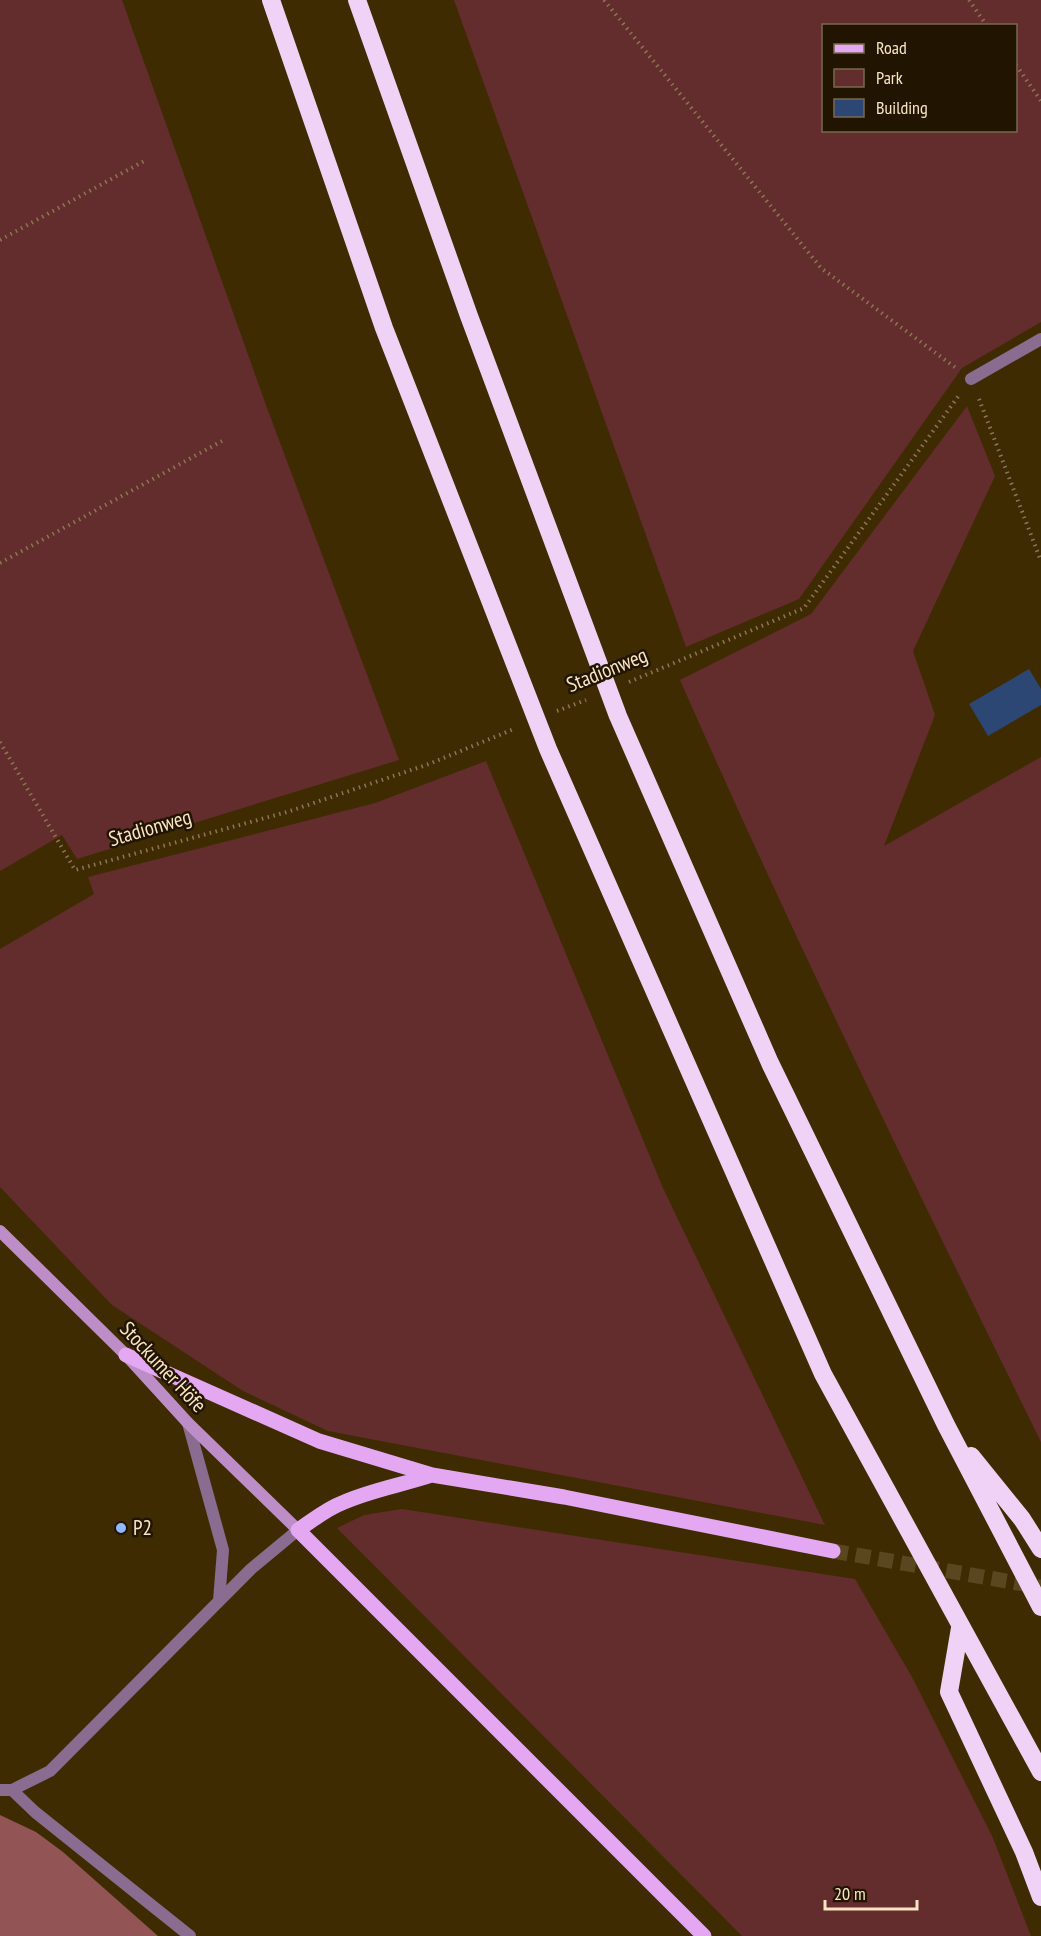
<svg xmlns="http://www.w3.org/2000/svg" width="1041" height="1936" font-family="'PT Sans Narrow',sans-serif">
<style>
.green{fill:#632c2d;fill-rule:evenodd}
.forest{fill:#925454}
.building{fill:#2d4774}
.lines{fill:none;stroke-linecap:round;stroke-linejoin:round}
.primary-tunnel{stroke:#5b471f;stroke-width:15;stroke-dasharray:15 8;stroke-linecap:butt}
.path{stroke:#8c7751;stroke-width:4;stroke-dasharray:1.5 4.5;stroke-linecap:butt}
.lane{stroke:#896c8f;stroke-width:12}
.secondary{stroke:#bc8dc6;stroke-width:12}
.primary{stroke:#e4a7f1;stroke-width:15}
.highway{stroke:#efd2f5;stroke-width:18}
.poi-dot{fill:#8fb8fd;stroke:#211501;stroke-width:2}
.labels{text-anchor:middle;stroke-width:5;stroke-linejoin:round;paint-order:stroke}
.street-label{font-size:21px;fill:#fae5c3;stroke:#211501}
.poi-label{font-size:21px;fill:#fae5c3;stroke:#211501;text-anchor:start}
</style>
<rect width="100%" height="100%" fill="#3f2b02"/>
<path class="green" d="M0 0H122L267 408 399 760 77 859 62 835 0 871Z
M454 0H1041V322L962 368 799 599 686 647ZM824 26H1016V130H824Z
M967 406 995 476 913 651 935 715 884 846 1041 757V1442C917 1190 793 937 680 680L811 614Z
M486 761 663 1188 825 1525 328 1431 243 1391 112 1305 0 1187V949L94 894 88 877 375 803Z
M402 1509 855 1579 912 1677 993 1838 1031 1936H742L337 1528 364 1515Z"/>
<path class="forest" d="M0 1815 36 1832 63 1852 158 1936H0Z"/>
<path class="building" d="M1029 669 1041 689V705L988 736 969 704Z"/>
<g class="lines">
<path class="primary-tunnel" d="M833 1551 1041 1587"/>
<path class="path" d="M604 0 821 268 956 368
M969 0 987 26
M1016 65 1041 101
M0 240 146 160
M979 399 1041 561
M0 563 222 441
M629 682 804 608 960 394
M557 711 586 700
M0 742 75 870 287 812 429 764 514 729"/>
<path class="lane" d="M971 379 1041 339
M188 1423 223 1550 219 1601
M0 1790H12L50 1771 251 1569 298 1530
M12 1790 35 1812 190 1936"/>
<path class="secondary" d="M0 1231 126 1355 188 1423 298 1530"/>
<path class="primary" d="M126 1355 319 1441 432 1475 564 1497 833 1551
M432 1475C402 1485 371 1490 342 1503 326 1509 312 1521 298 1530L704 1936"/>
<path class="highway" d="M271 0 384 328 548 749 823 1374 1041 1772
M357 0 469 316 618 716 770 1063 946 1425 1041 1607
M971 1456 1022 1519 1041 1549
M960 1628 949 1692 1024 1852 1041 1897"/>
</g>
<circle class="poi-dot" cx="121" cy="1528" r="6"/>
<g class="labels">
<g class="street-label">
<text transform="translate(607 670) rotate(-22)" y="7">Stadionweg</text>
<text transform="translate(150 828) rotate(-16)" y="7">Stadionweg</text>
<text transform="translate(163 1367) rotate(47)" y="7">Stockumer Höfe</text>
</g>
<g class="poi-label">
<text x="133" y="1535">P2</text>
</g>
</g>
<rect x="822" y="24" width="195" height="108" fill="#211501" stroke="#78684f" stroke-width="1.5"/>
<rect x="834" y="44" width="30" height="9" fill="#e4a7f1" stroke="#78684f" stroke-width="1.5"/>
<text x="876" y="54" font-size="18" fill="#fae5c3">Road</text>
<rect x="834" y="69" width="30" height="18" fill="#632c2d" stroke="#78684f" stroke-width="1.5"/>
<text x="876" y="84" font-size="18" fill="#fae5c3">Park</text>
<rect x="834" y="99" width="30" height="18" fill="#2d4774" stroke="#78684f" stroke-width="1.5"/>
<text x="876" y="114" font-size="18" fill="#fae5c3">Building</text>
<path d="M825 1900v9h92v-9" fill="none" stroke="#fae5c3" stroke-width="3"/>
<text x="834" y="1900" font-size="18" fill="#fae5c3" stroke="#211501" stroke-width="4.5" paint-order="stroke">20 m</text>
</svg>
